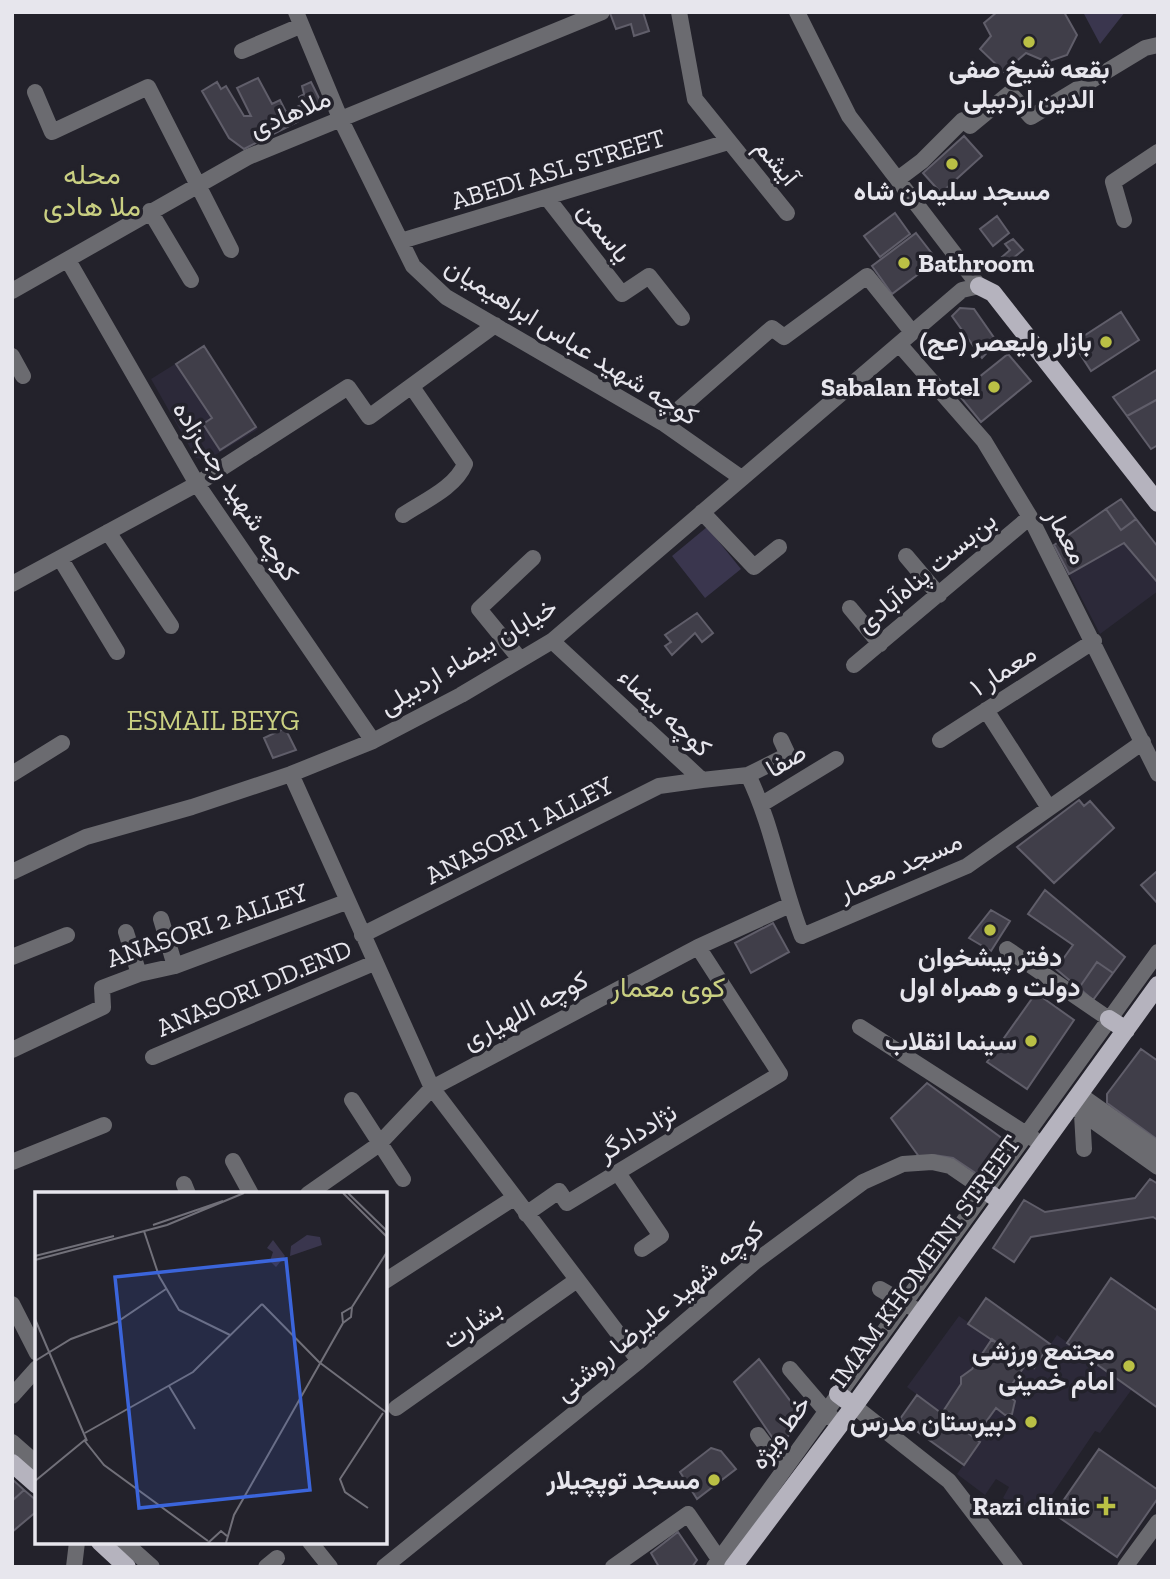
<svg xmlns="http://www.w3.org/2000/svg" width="1170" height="1579" font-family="'Zilla Slab',Vazirmatn,serif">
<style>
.built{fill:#2c2939}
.green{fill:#3a364e}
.building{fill:#403e49;stroke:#605e6a;stroke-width:2}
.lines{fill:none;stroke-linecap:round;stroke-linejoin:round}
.minor{stroke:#6b6b70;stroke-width:16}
.major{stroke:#b5b3be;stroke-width:18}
.poi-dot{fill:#bac045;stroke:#23222b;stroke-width:2.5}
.labels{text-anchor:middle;stroke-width:7;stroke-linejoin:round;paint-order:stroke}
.poi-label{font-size:26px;font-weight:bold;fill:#e7e6ed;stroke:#23222b;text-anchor:end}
.street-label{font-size:26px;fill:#e7e6ed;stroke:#23222b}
.neighbourhood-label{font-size:28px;fill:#cad082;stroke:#23222b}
.inset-road{fill:none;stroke:#717079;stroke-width:2}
.view{fill:#3b65db;fill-opacity:0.15;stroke:#3b65db;stroke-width:3.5}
.inset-edge{fill:none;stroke:#e7e6ed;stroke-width:3.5}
</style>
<rect width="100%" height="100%" fill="#23222b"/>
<path class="built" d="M204 346 258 429 207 460 196 458 151 379Z
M1106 509 1121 530 1136 519 1158 547V591L1100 634 1054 545Z
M959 1316 1034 1368 1057 1335 1132 1389 1100 1433 1095 1431 1035 1520 1003 1498 1009 1487 996 1479 985 1495 957 1474 980 1442 907 1387Z"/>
<path class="green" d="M1083 12H1125L1100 44Z
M707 527 741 569 705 598 672 556Z"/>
<path class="building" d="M643 12 649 31 634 36 631 24 616 29 610 13Z
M997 12H1064L1077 35 1067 55 1047 62 1026 53 1004 72 980 49 991 36 984 23Z
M258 78 272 104 280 100 286 112 295 108 301 120 244 149 229 138 202 91 217 82 221 89 226 86 244 116H251L237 88Z
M311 82 324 108 301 120 295 108 301 105 299 97 304 94 302 86Z
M964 136 982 156 941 193 923 173Z
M895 213 910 234 880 257 864 236Z
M997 216 1009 233 993 246 980 229Z
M916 233 937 260 892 294 872 266Z
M1013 239 1023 250 1006 264 1002 257 1010 250 1005 244Z
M960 308 974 309 997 342 982 358 952 316Z
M1121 312 1139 340 1091 371 1073 343Z
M204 346 256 427 220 450 203 424 212 418 176 364Z
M1008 354 1031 381 981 422 958 394Z
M1158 369V399L1127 416 1113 397Z
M1158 399V445L1151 449 1127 416Z
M1158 399V445L1151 449 1127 416Z
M1121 499 1136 519 1121 530 1106 509Z
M1106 509 1121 530 1136 519 1158 547V583L1124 543 1069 574 1054 545Z
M697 613 713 633 702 642 695 633 672 655 665 646 671 642 665 635Z
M285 728 296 750 273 758 264 738Z
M1079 800 1084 806 1090 801 1114 828 1054 883 1017 847Z
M1156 872 1158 874V904L1141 885Z
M1045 890 1125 957 1093 1000 1056 969 1073 945 1028 914Z
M991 910 1010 921 991 951 969 938Z
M773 923 789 952 751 973 735 943Z
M1097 962 1113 973 1093 1000 1079 988Z
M1036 993 1074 1020 1027 1089 987 1062Z
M1141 1049 1158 1061V1140L1107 1103V1094Z
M927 1083 1007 1142 980 1176 953 1158 934 1155 920 1158 891 1118Z
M1150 1179 1158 1184V1220L1153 1217 1031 1237 1014 1262 993 1248 1024 1200 1045 1212 1135 1198Z
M1111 1278 1158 1311V1408L1067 1343Z
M986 1298 1050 1344 1034 1368 968 1324Z
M986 1298 1050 1344 1034 1368 968 1324Z
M992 1339 1026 1364 1006 1393 1015 1401 1012 1414 1005 1415 996 1408 975 1437 942 1413 961 1384V1377L972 1369Z
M759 1359 803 1418 779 1447 734 1382Z
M917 1395 980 1442 964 1465 900 1419Z
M711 1448 721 1451 736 1469 697 1499 680 1472Z
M1099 1449 1158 1490V1498L1117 1557 1054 1514Z
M12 1479 24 1490 12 1501Z
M24 1490 37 1501V1511L12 1532V1501Z
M678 1532 697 1560 692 1567H659L651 1553Z"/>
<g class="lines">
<path class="minor" d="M296 12 340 118 413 266 446 297 663 423 740 477
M679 12 695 99 787 213
M242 51 300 26
M35 92 52 132 148 87 231 250
M898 179 922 161 963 120 970 126 1010 93 1031 117 1145 48 1158 45
M548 199 622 294 649 276 682 318
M150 211 191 280
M1124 220 1113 182 1158 152
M401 241 728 142
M69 262 197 484 373 741
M12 291 248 157 602 12
M899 344 984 441 1030 517 1158 774
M12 356 23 376
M663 423 772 328 784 337 867 276 912 332
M702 512 754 567 779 547
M403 515C424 501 455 488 465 464L412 387
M108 532 171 626
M906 556 939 595
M60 558 117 652
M12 584 197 484 348 387 369 417 495 325
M850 608 880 644
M552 641 702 780 748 775C773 826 781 883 802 936L967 866 1143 742
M520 659 479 609 533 558
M854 665 1030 517
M986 710 1049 808
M940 740 1094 641
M12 774 62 743
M291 774 432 1088 639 1361
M748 775 788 755 781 740
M762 804 836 759
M12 872 86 837 192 807 291 774 373 741 461 695 552 641 962 290 979 286 849 116 797 12
M161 919 175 966
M126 932 139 974
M362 935 659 786 702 780
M1007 949 1109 1019
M12 957 67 935
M860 1027 1034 1139
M12 1050 103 1007 102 988 139 974 175 966 346 902
M153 1057 374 963
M1079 1094 1158 1150
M352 1100 403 1179
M1071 1105 1158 1167
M1082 1114 1084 1149
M233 1161 251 1194
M12 1162 104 1125
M618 1173 661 1236 642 1249
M184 1184 188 1194
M308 1194 378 1145 432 1088 698 947 790 905
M526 1214 559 1191 567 1203 780 1074 698 947
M385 1281 514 1198
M880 1289 913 1308
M12 1304 37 1353
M790 1369 832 1418
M12 1396 37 1368
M854 1406 949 1481 1015 1567
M396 1408 577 1280
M758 1435 784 1470
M12 1442 37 1464
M124 1542 152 1567
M310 1542 330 1567
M74 1567 77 1542
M266 1567 277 1558
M384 1567 639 1361 756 1261 863 1182 903 1164 932 1162 950 1166 985 1190
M613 1567 688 1514 723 1565
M714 1567 1158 952
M1125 1567 1158 1522"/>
<path class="major" d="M979 286 993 293 1158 503
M1109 1019 1126 1030
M985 1190 1000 1201
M838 1394 854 1406
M12 1463 37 1485
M100 1542 127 1567
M733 1567 854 1406 1158 985"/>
</g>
<g class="poi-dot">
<circle cx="1029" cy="42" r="7"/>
<circle cx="952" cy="164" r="7"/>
<circle cx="904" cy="263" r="7"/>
<circle cx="1106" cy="342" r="7"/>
<circle cx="994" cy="387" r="7"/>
<circle cx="990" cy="930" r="7"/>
<circle cx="1031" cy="1041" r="7"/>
<circle cx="1129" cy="1366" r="7"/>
<circle cx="1031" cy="1422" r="7"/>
<circle cx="714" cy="1480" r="7"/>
<path d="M1102.5 1495.5h7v7h7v7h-7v7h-7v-7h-7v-7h7z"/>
</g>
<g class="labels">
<g class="poi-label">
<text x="1029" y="78" text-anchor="middle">بقعه شیخ صفی<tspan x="1029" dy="30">الدین اردبیلی</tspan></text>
<text x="952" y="200" text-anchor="middle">مسجد سلیمان شاه</text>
<text x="918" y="272" text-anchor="start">Bathroom</text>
<text x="1092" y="351">بازار ولیعصر (عج)</text>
<text x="980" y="396">Sabalan Hotel</text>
<text x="990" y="966" text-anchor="middle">دفتر پیشخوان<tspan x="990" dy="30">دولت و همراه اول</tspan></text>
<text x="1017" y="1050">سینما انقلاب</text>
<text x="1115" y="1360">مجتمع ورزشی<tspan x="1115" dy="30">امام خمینی</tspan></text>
<text x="1017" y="1431">دبیرستان مدرس</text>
<text x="700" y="1489">مسجد توپچیلار</text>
<text x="1090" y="1515">Razi clinic</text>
</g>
<g class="street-label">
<text transform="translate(290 113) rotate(-23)" y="9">ملاهادی</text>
<text transform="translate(777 162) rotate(50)" y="9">آیشم</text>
<text transform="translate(558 169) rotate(-17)" y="9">ABEDI ASL STREET</text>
<text transform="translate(605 232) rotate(52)" y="9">یاسمن</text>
<text transform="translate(572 341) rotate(32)" y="9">کوچه شهید عباس ابراهیمیان</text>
<text transform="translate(236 491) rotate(57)" y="9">کوچه شهید رجب‌زاده</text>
<text transform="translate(1067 536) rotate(62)" y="9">معمار</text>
<text transform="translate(926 572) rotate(-40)" y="9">بن‌بست پناه‌آبادی</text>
<text transform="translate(468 656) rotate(-31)" y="9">خیابان بیضاء اردبیلی</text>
<text transform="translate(1003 670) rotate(-33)" y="9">معمار ۱</text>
<text transform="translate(665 712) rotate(43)" y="9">کوچه بیضاء</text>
<text transform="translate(786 760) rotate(-31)" y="9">صفا</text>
<text transform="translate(519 830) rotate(-27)" y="9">ANASORI 1 ALLEY</text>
<text transform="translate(900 866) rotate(-24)" y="9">مسجد معمار</text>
<text transform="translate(207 925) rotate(-19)" y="9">ANASORI 2 ALLEY</text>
<text transform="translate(254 988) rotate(-23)" y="9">ANASORI DD.END</text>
<text transform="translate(525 1010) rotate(-28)" y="9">کوچه اللهیاری</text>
<text transform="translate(637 1132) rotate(-31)" y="9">نژاددادگر</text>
<text transform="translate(925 1261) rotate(-54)" y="9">IMAM KHOMEINI STREET</text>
<text transform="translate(659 1311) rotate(-40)" y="9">کوچه شهید علیرضا روشنی</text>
<text transform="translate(472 1324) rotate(-35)" y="9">بشارت</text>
<text transform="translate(780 1432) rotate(-54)" y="9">خط ویژه</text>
</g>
<g class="neighbourhood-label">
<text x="92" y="184">محله<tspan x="92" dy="32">ملا هادی</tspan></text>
<text x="213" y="730">ESMAIL BEYG</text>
<text x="668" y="997">کوی معمار</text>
</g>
</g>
<g transform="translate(35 1192)">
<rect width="352" height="352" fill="#23222b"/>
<path d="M272 43 285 45 287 53 255 64 256 54ZM238 48 250 64 241 75 235 69 238 60 232 56Z" fill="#3a364e"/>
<path class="inset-road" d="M308 1 352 45M313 1 352 39M118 33 188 9M109 39 124 84 144 118 195 143M0 64 79 44M0 68 132 33 209 1M227 112 284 170 352 221M0 127 52 249M308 131 307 121 317 115 352 60M0 169 36 147 82 130 131 97M134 194 160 237M50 241 158 180 227 112M49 248 69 273 173 349M0 289 51 247M333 316 310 300 305 287 348 221M173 351 186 339 192 344M191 351 199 323 308 131 316 125 317 115"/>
<path class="view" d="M251 67 275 298 104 316 80 85Z"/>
<rect width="352" height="352" class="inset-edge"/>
</g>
<rect width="1170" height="1579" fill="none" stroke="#e7e6ed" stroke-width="28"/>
</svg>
